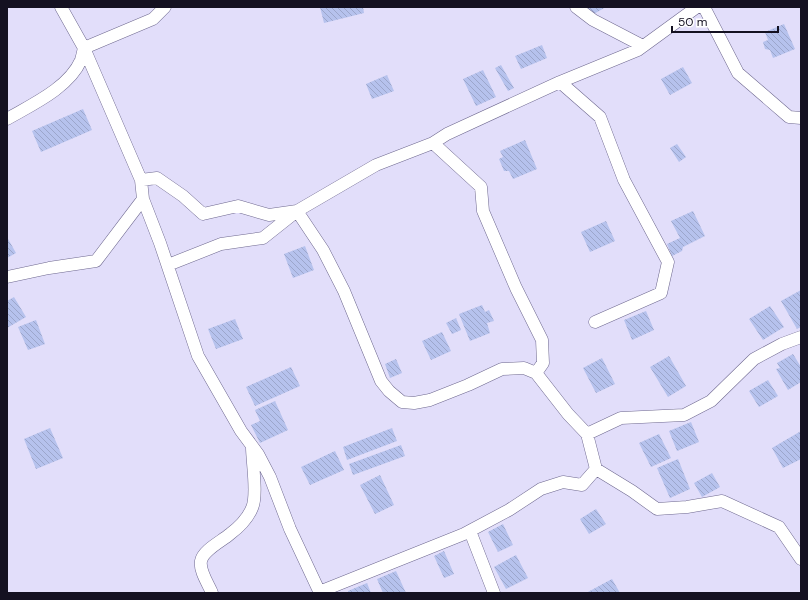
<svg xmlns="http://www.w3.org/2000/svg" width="808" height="600" font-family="'DM Sans',sans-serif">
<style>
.building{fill:url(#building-back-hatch)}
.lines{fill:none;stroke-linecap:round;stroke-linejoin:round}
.minor-casing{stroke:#6e688f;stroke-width:13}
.minor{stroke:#fff;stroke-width:12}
</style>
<defs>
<pattern id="building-back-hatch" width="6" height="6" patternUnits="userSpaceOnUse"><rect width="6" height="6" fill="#b6c2ed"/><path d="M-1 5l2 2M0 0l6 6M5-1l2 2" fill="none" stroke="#9ca6cb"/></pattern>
</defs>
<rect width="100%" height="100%" fill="#e2defa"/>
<path class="building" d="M320 7H363L364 13 324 23Z
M587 7H606L592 15Z
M784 24 795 49 773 58 770 50 765 49 763 42 768 40 765 32Z
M542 45 547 58 521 69 515 56Z
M501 65 514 88 508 91 495 68Z
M683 67 692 83 670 95 661 79Z
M483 70 496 97 476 106 463 79Z
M387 75 394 91 372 99 366 84Z
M83 109 92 130 41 152 32 131Z
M525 140 537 169 513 179 509 171H504L499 159 503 157 500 151Z
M677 144 686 157 679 162 670 148Z
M693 211 705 236 683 247 682 251 672 256 667 244 680 238 671 221Z
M606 221 615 241 590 252 581 232Z
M7 237 16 253 7 258Z
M305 246 314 270 293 278 284 254Z
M801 290V327L797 329 781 301Z
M14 297 26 317 7 328V301Z
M482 305 485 312 489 310 494 321 487 323 490 333 470 341 459 314Z
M770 306 784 327 763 340 749 319Z
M646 311 654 330 632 340 624 320Z
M456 318 461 330 452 334 446 323Z
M235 319 243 339 216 349 208 329Z
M36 320 45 344 28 350 18 327Z
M442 332 451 351 431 360 422 341Z
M793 354 801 367V382L788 390 776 369 780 368 777 363Z
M669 356 686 386 668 397 650 367Z
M602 358 615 384 596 393 583 368Z
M396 359 402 373 390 378 385 364Z
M291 367 300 386 255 406 246 387Z
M768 380 778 396 759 407 749 391Z
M275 401 288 430 260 443 251 425 260 421 255 410Z
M691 422 699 442 677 451 669 431Z
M50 428 63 458 36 469 24 439Z
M392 428 397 441 347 460 343 447Z
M801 431V459L783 468 772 448Z
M659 434 671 458 651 467 639 443Z
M401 445 405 456 353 475 349 464Z
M335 451 344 470 310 485 301 467Z
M678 459 690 489 670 498 657 468Z
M712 473 720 487 702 497 694 483Z
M380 475 394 505 375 514 360 485Z
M596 509 606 524 589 534 580 519Z
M503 524 513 545 498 552 488 532Z
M444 551 454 574 444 578 434 556Z
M516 555 528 578 506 589 494 567Z
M396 571 406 593H383L377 579Z
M612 579 620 593H586Z
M367 583 371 593H348V591Z"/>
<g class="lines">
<defs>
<path id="minor" d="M61 7 84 48 141 180 143 199 160 243 198 356 241 431 258 454 270 477 290 529 320 593
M576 7 593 20 643 46
M704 7 738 73 789 117 801 118
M560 82 600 117 624 180 668 262 661 293 595 322
M7 119C31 105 69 88 81 60 82 57 83 52 84 48L153 19 165 7
M433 143 481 187 483 211 516 288 542 340 543 363 536 373
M141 180 157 178 183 196 203 214 238 206 269 215 297 211 323 250 344 291 381 381 389 391 402 402 414 403 430 400 468 385 502 369 524 368 536 373 568 414 587 434 596 469 632 491 657 509 687 507 722 501 779 527 801 559
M168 265 221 244 263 238 297 211 376 165 433 143 447 134 560 82 638 50 697 7
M7 277 49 268 96 261 143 199
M587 434 621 418 684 415 711 401 754 359 782 344 801 337
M470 531 494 593
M319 592 464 534 509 510 541 489 563 482 582 485 596 469
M212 593C209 585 199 571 201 561 203 550 222 541 230 534 238 528 248 518 252 508 258 495 252 462 252 447"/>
</defs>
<use href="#minor" class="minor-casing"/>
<use href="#minor" class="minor"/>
</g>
<rect width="808" height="600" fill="none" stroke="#141121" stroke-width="16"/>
<path d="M672 26v6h106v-6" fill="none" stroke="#141121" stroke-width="2"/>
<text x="678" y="26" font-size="12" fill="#141121" stroke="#ffffff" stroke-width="3" paint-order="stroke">50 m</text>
</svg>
